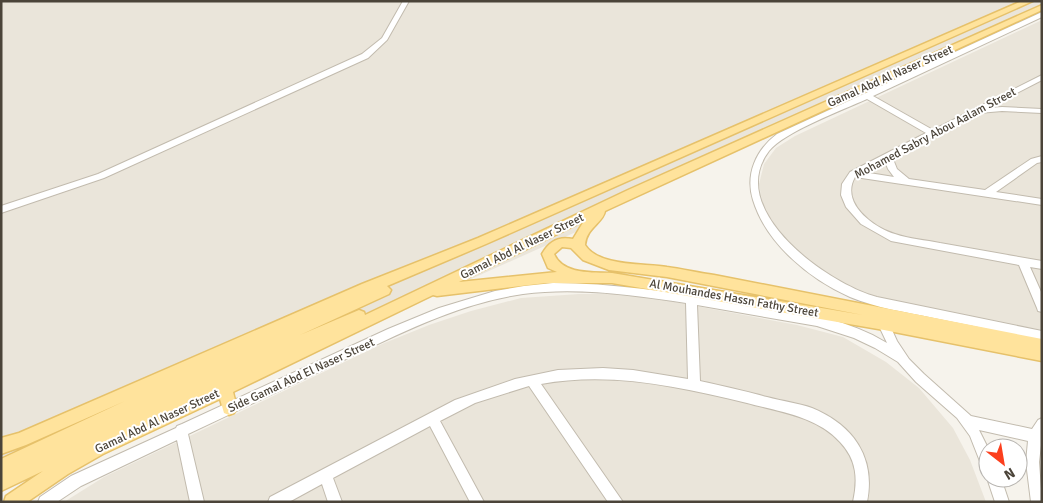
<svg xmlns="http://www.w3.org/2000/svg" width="1043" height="503" font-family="Signika,sans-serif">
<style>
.residential{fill:#eae5da}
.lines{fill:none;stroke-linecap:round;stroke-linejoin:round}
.minor-casing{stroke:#c2bbae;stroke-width:2}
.major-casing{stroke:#e6c16a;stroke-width:3}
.minor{fill:#fff;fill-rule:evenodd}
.major{fill:#ffe39c;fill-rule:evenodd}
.labels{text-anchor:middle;stroke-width:4;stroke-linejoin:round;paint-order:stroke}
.street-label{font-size:12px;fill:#4b4439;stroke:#fff}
</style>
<rect width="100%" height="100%" fill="#f6f3ec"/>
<path class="residential" d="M1 1H1042V10L657 184 627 199 576 232 1 490Z
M1042 20V330L871 298 832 279 800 256 777 231 763 207 759 184 764 164 776 148 795 136Z
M579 294H632L797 325 843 337 886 362 919 388 953 428 970 460 986 502H64L104 477 382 344 429 325 471 311 521 298Z"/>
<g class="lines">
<defs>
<path id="minor" d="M403 1H409L387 40 368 58 104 178 1 213V206L98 174 362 54 382 38Z
M1042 12V17L873 96 933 130 1042 75V80L988 108 1002 107 1042 109V113L1002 111 979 113 895 156 893 159 897 169 909 179 985 190 1031 159 1042 156V162L1037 163 996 192 1042 199V205L855 177C840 203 873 227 895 234 909 239 926 240 940 243 974 249 1008 255 1042 261V269L1030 267 1042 294V312L1038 311 1037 308 1019 265 891 241 861 224 846 207 841 195 842 184 850 172 926 133 867 99C843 110 784 132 769 151 724 210 828 284 877 297L1042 331V341C1006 333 970 325 934 318 906 312 876 308 850 297 809 279 766 243 753 200 745 174 756 150 777 134ZM885 161 888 169 894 177 863 172Z
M553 283C613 283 670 292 728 302 782 310 840 314 887 343L878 324 880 321 884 319 888 321 897 341 909 359 924 374 971 416 1032 429 1038 420 1042 418V437L1039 462 1042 502H1031L1026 462 1028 441 979 430 988 448V471L983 469 970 436 957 418 916 382 898 362 875 348 854 338 817 326 697 305 700 381C722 386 745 391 767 397 782 401 798 403 812 408 853 425 876 457 867 502H853C858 479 857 460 840 442 816 416 780 412 747 403 680 387 611 371 541 384L623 502H608L529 386 475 403 440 421 484 502H470L430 426 333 478 342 502H328L322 484 289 502H268L270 497 455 400 515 379 558 370 603 368 633 370 688 379 686 303C633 295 577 287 523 294 460 303 403 332 346 359 293 384 241 409 188 434L204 502H190L177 440 81 486 57 502H38L40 497 71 476 176 428 177 426 182 424 388 329 439 308 495 291 524 286Z
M988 476V478H1001L1009 502H995L987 478Z"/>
<path id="major" d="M1022 1H1033L486 244 387 286 391 290 389 294 300 335 359 310 364 312 365 315 628 190 1042 5V10L605 211C603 223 586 228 585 245 599 267 644 263 667 267 683 269 698 273 714 275L1042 339V361L884 330 612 283H546L437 296 433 295 233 392 237 408 234 413 229 415 224 413 220 399 103 454 68 474 27 502H4L6 496 43 471 1 491V459L125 401 26 445 1 454V438L19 433 362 284 478 238ZM584 221 573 239C559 236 549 241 542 254L548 268 557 272 459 282ZM562 247 571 248 583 260 609 270 667 277 863 315 612 273C593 272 563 275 554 254Z"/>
</defs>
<use href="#minor" class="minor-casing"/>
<use href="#major" class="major-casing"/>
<use href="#minor" class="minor"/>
<use href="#major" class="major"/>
</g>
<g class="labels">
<g class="street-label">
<text transform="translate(890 76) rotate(-24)" y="4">Gamal Abd Al Naser Street</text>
<text transform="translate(935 133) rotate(-28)" y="4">Mohamed Sabry Abou Aalam Street</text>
<text transform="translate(522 246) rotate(-26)" y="4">Gamal Abd Al Naser Street</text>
<text transform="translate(734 298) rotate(10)" y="4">Al Mouhandes Hassn Fathy Street</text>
<text transform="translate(301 375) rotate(-25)" y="4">Side Gamal Abd El Naser Street</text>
<text transform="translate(157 421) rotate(-25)" y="4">Gamal Abd Al Naser Street</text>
</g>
</g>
<rect width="1043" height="503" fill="none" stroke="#4b4439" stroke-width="5"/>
<g transform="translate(1003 463) rotate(149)"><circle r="24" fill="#ffffff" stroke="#b7b4b0"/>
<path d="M0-4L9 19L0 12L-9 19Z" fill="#fc3f1d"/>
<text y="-8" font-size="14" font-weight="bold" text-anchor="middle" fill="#4b4439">N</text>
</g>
</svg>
